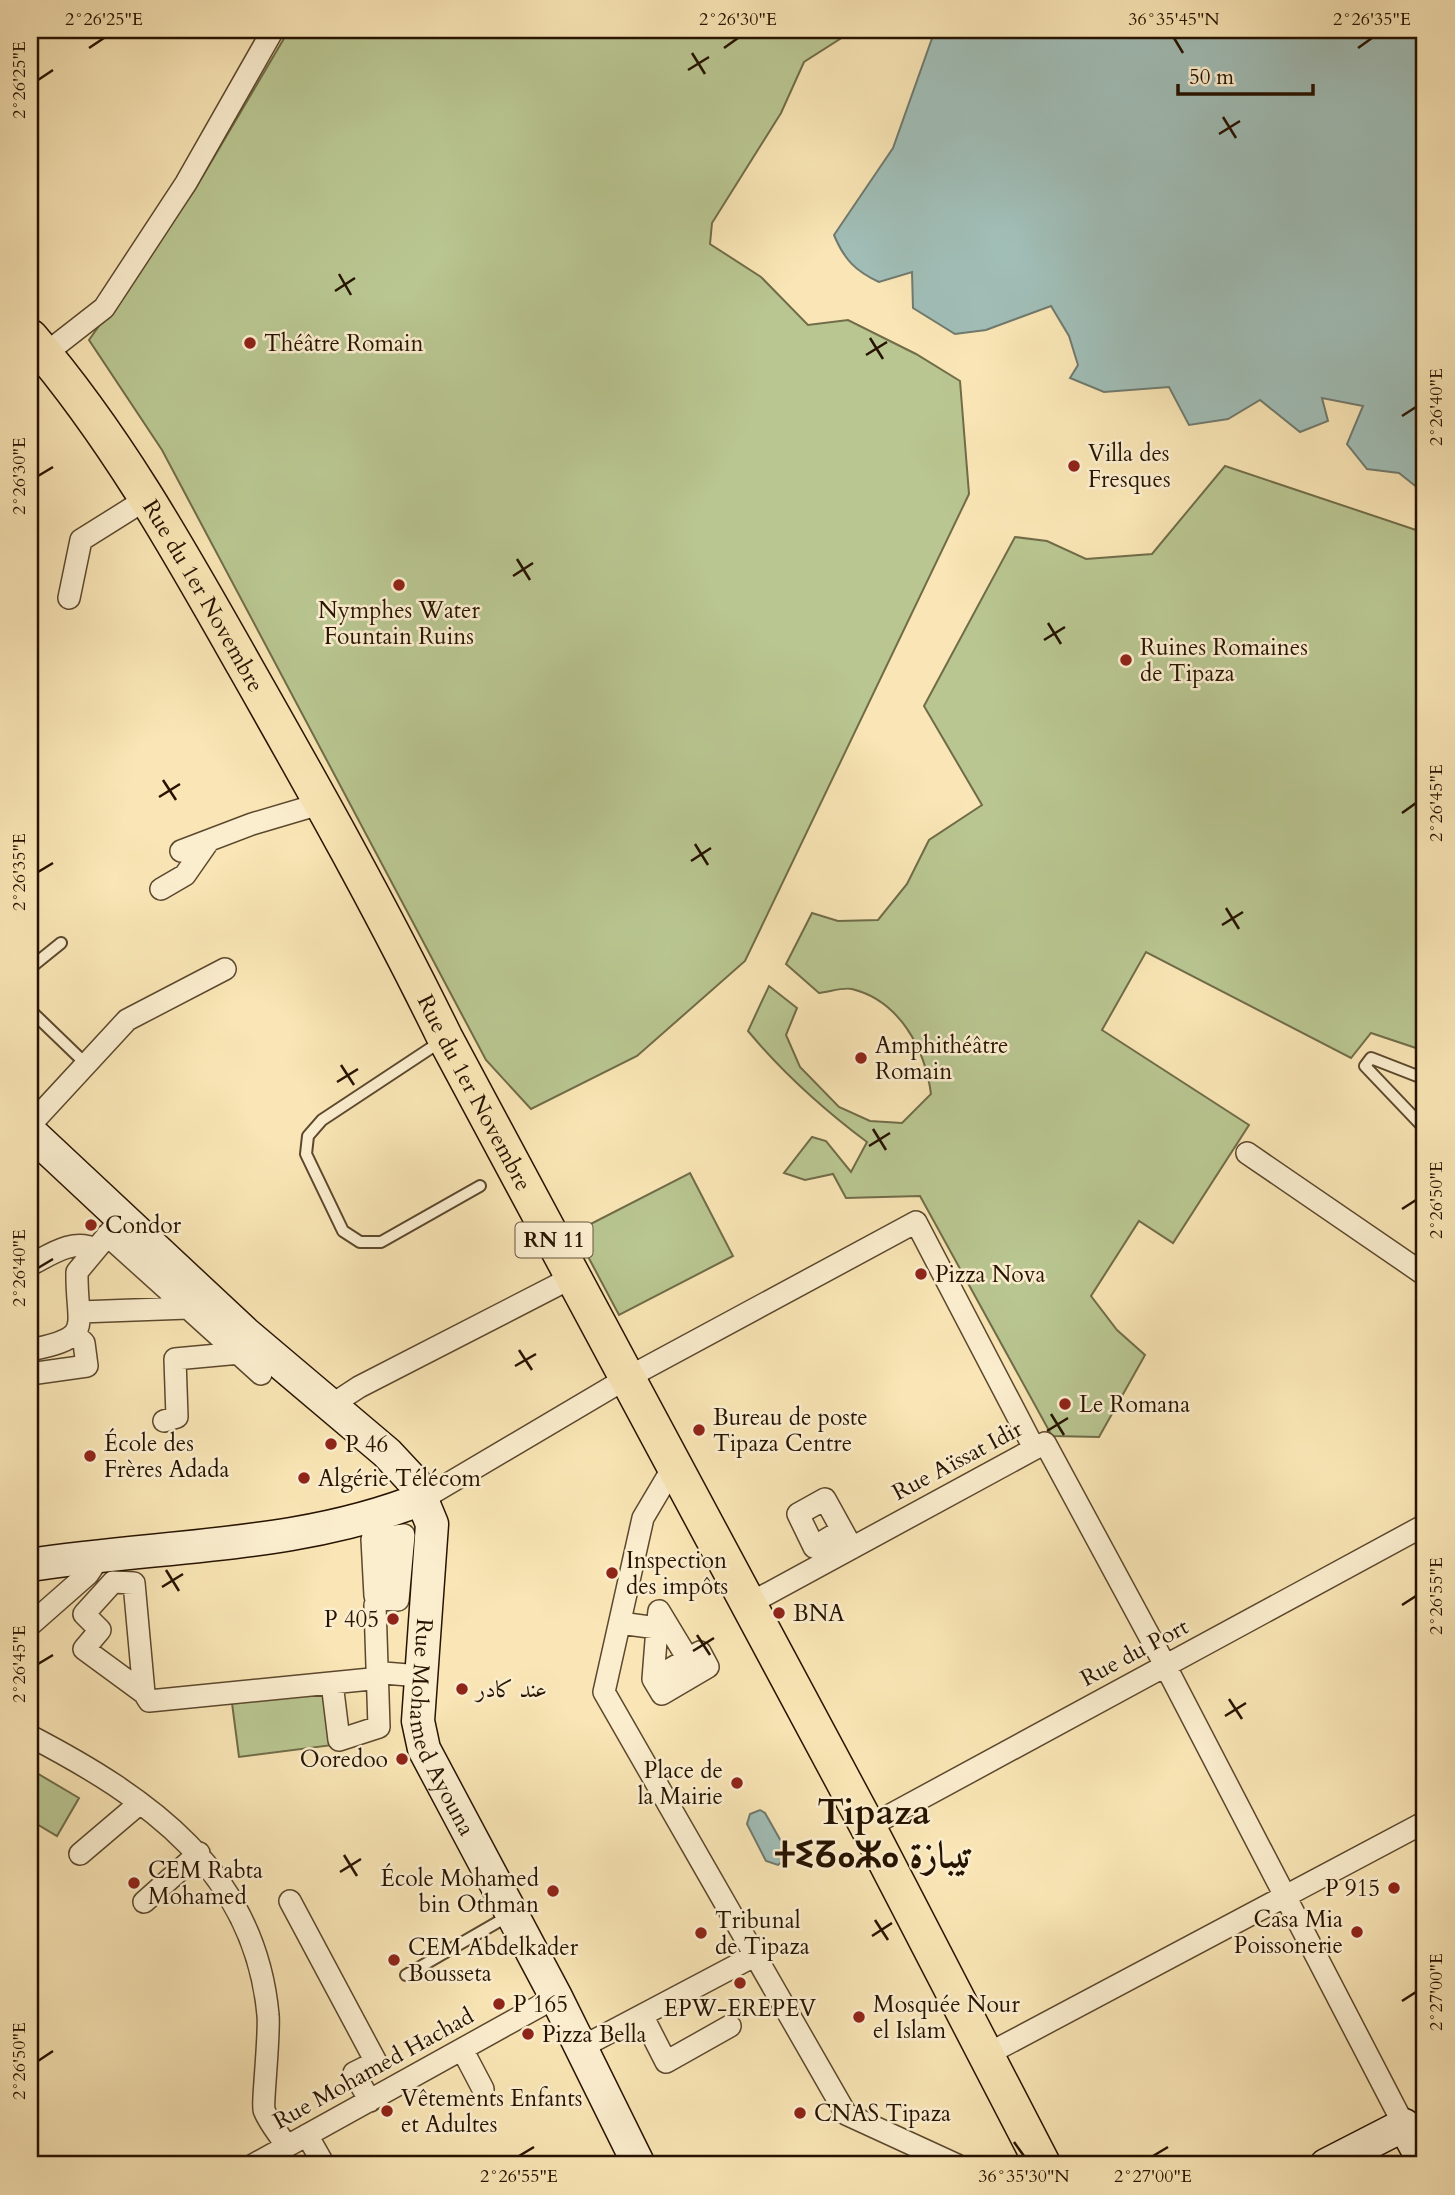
<svg xmlns="http://www.w3.org/2000/svg" width="1455" height="2195" font-family="Cardo,Amiri,'Noto Sans Tifinagh',serif">
<style>
.green{fill:#b9c691;stroke:#706c48;stroke-width:2}
.water{fill:#a0bdb6;stroke:#70796d;stroke-width:2}
.lines{fill:none;stroke-linecap:round;stroke-linejoin:round}
.lane-casing{stroke:#5c482d;stroke-width:14}
.street-casing{stroke:#5c482d;stroke-width:24}
.secondary-casing{stroke:#271300;stroke-width:35}
.primary-casing{stroke:#271300;stroke-width:38}
.lane{stroke:#fbeecf;stroke-width:10}
.street{stroke:#fbeecf;stroke-width:21}
.secondary{stroke:#fbeecf;stroke-width:32}
.primary{stroke:#f9e5b5;stroke-width:35}
.ticks{fill:none;stroke:#271300;stroke-width:2.5}
.poi-dot{fill:#8f2418;stroke:#fbeecf;stroke-width:2.5}
.labels{text-anchor:middle;stroke-width:5;stroke-linejoin:round;paint-order:stroke}
.shield{fill:#fbeecf;stroke:#67553e;stroke-width:2}
.shield-label{font-size:21px;font-weight:bold;fill:#271300}
.poi-label{font-size:23px;fill:#271300;stroke:#fbeecf;text-anchor:start}
.street-label{font-size:23px;fill:#271300;stroke:#fbeecf}
.town-label{font-size:37px;font-weight:bold;fill:#271300;stroke:#fbeecf}
.neatline{fill:none;stroke:#271300;stroke-width:2.5}
.ticks-label{font-size:18px;text-anchor:middle;fill:#271300}
</style>
<rect width="100%" height="100%" fill="#f9e5b5"/>
<filter id="stains"><feTurbulence type="fractalNoise" baseFrequency=".00286" numOctaves="4"/><feColorMatrix values="0 0 0 0 .2 0 0 0 0 .09 0 0 0 0 .02 0 0 0 .5 -.17"/></filter>
<radialGradient id="worn" r=".72"><stop offset=".6" stop-color="#630" stop-opacity="0"/><stop offset="1" stop-color="#630" stop-opacity=".3"/></radialGradient>
<path class="green" d="M289 30H854L804 62 781 113 712 223 710 244 761 277 808 325 848 320 916 354 960 381 969 494 745 961 637 1056 531 1109 486 1060 162 450 89 340 194 191Z
M1225 466 1425 533V1051L1371 1033 1351 1058 1146 952 1102 1030 1249 1125 1173 1243 1139 1221 1091 1296 1117 1330 1145 1355 1099 1437 1052 1436 920 1196 846 1198 833 1174 805 1180 784 1173 812 1137 826 1141 851 1172 867 1142C823 1109 783 1073 748 1031L769 986 797 1008 786 1035 800 1067 839 1107 870 1121 902 1123 931 1094C925 1049 900 1001 852 989 843 987 829 992 819 993L786 964 812 913 838 921 878 920 907 884 929 840 982 805 924 706 1015 537 1047 541 1086 559 1152 554Z
M690 1173 733 1256 619 1315 575 1232Z
M326 1691 333 1745 239 1757 232 1703Z
M30 1769 79 1798 57 1836 30 1820Z"/>
<path class="water" d="M935 30H1425V487L1419 489 1399 473 1367 469 1347 444 1363 406 1322 398 1328 421 1300 432 1260 400 1228 419 1189 425 1169 387 1104 392 1070 378 1078 365 1069 336 1051 306 986 330 955 334 913 308 912 272 879 282C855 271 844 259 834 235L893 148Z
M760 1810 765 1813 786 1850 784 1860 778 1865 766 1861 747 1824 750 1814Z"/>
<g class="lines">
<defs>
<path id="lane" d="M30 968 61 943
M30 1010 86 1064
M443 1040 322 1120 308 1136 306 1154 343 1231 360 1242H381L480 1186
M1425 1079 1371 1058 1365 1066 1425 1129
M406 1975 510 1915"/>
<path id="street" d="M45 354 104 308 186 183 273 30
M69 598 81 540 148 498
M181 851 252 824 323 803
M161 889 185 875 208 842
M30 1125 127 1020 225 969
M1247 1153 1425 1275
M107 1235 188 1308
M30 1265C50 1255 73 1238 95 1249
M80 1312 188 1308 261 1374
M30 1350C96 1337 76 1328 77 1272L122 1218
M30 1374 87 1366 84 1343 75 1334
M330 1406 359 1387 573 1277
M164 1421 177 1417 175 1359 240 1353
M675 1464 643 1518 604 1692 846 2114 957 2165
M424 1498 627 1378 916 1222 1034 1448
M842 1530 814 1547 798 1514 825 1499 852 1548
M747 1605 1045 1443 1165 1665 1404 2125
M620 1623 657 1628 653 1679 662 1694 708 1667 700 1652 653 1679
M30 1625 88 1574 100 1556
M669 1630 657 1628 659 1611 688 1659
M332 1683 339 1740 379 1727 375 1605 378 1599 398 1600 404 1535 372 1539 375 1596 378 1599 388 1589 389 1537
M144 1693 134 1583 113 1582 84 1614 100 1630 84 1649 144 1693 149 1701 371 1679 384 1673 420 1676
M30 1736C147 1797 255 1871 268 2015 270 2032 262 2106 264 2110 269 2123 280 2135 287 2147
M868 1827 1425 1525
M80 1854 140 1803
M290 1901 376 2062 354 2073 370 2101
M144 1902 199 1853
M643 2017 666 2062 730 2026
M582 2047 756 1955
M462 2049 483 2089
M986 2055 1425 1822
M307 2135 324 2165
M253 2165 556 1997"/>
<g id="secondary">
<path id="s1" d="M30 1132 245 1333 387 1453 415 1483 432 1524 418 1721 424 1749 556 1997 639 2165"/>
<path d="M30 1565C163 1544 297 1549 424 1498"/>
<path d="M1326 2165 1404 2125 1425 2164"/>
</g>
<g id="primary">
<path id="s2" d="M30 337C116 437 179 550 244 665 314 788 383 911 445 1038L868 1827 1043 2165"/>
</g>
</defs>
<use href="#lane" class="lane-casing"/>
<use href="#street" class="street-casing"/>
<use href="#secondary" class="secondary-casing"/>
<use href="#primary" class="primary-casing"/>
<use href="#lane" class="lane"/>
<use href="#street" class="street"/>
<use href="#secondary" class="secondary"/>
<use href="#primary" class="primary"/>
</g>
<path class="ticks" d="M1174 38 1183 53M89 48 104 38M724 48 738 38M1358 48 1372 38M692 53 705 74M688 70 709 57M38 80 53 70M1223 117 1236 138M1219 134 1240 121M339 274 351 295M335 291 355 278M870 338 883 359M866 355 887 342M1402 416 1416 407M38 476 53 467M517 559 530 580M513 576 533 563M1048 623 1061 644M1044 640 1065 627M163 780 176 800M159 797 180 784M1402 813 1416 803M695 844 708 865M691 861 711 848M38 872 53 863M1226 908 1239 929M1222 925 1243 912M341 1065 354 1085M337 1082 358 1069M873 1129 886 1150M869 1146 890 1133M1402 1209 1416 1200M38 1268 53 1259M519 1350 532 1370M515 1366 536 1354M1051 1414 1064 1435M1047 1431 1068 1418M166 1570 179 1591M162 1587 183 1574M1402 1605 1416 1596M697 1635 710 1655M693 1651 714 1638M38 1664 53 1655M1229 1699 1242 1719M1225 1716 1246 1703M344 1855 357 1876M340 1872 361 1859M875 1920 888 1940M872 1936 892 1923M1402 2001 1416 1992M38 2061 53 2051M1014 2142 1024 2156M519 2156 534 2147M1153 2156 1168 2147"/>
<g class="poi-dot">
<circle cx="250" cy="343" r="7"/>
<circle cx="1074" cy="466" r="7"/>
<circle cx="399" cy="585" r="7"/>
<circle cx="1126" cy="660" r="7"/>
<circle cx="861" cy="1058" r="7"/>
<circle cx="91" cy="1225" r="7"/>
<circle cx="921" cy="1274" r="7"/>
<circle cx="1065" cy="1404" r="7"/>
<circle cx="699" cy="1430" r="7"/>
<circle cx="331" cy="1444" r="7"/>
<circle cx="90" cy="1456" r="7"/>
<circle cx="304" cy="1478" r="7"/>
<circle cx="612" cy="1573" r="7"/>
<circle cx="779" cy="1613" r="7"/>
<circle cx="393" cy="1619" r="7"/>
<circle cx="462" cy="1689" r="7"/>
<circle cx="402" cy="1759" r="7"/>
<circle cx="737" cy="1783" r="7"/>
<circle cx="134" cy="1883" r="7"/>
<circle cx="1394" cy="1888" r="7"/>
<circle cx="553" cy="1891" r="7"/>
<circle cx="1357" cy="1932" r="7"/>
<circle cx="701" cy="1933" r="7"/>
<circle cx="394" cy="1960" r="7"/>
<circle cx="740" cy="1983" r="7"/>
<circle cx="499" cy="2004" r="7"/>
<circle cx="859" cy="2017" r="7"/>
<circle cx="528" cy="2034" r="7"/>
<circle cx="387" cy="2111" r="7"/>
<circle cx="800" cy="2113" r="7"/>
</g>
<g class="labels">
<rect class="shield" x="515.5" y="1222.5" width="77" height="35" rx="5"/>
<g class="shield-label">
<text x="554" y="1247">RN 11</text>
</g>
<g class="poi-label">
<text x="264" y="351">Théâtre Romain</text>
<text x="1088" y="461">Villa des<tspan x="1088" dy="26">Fresques</tspan></text>
<text x="399" y="618" text-anchor="middle">Nymphes Water<tspan x="399" dy="26">Fountain Ruins</tspan></text>
<text x="1140" y="655">Ruines Romaines<tspan x="1140" dy="26">de Tipaza</tspan></text>
<text x="875" y="1053">Amphithéâtre<tspan x="875" dy="26">Romain</tspan></text>
<text x="105" y="1233">Condor</text>
<text x="935" y="1282">Pizza Nova</text>
<text x="1079" y="1412">Le Romana</text>
<text x="713" y="1425">Bureau de poste<tspan x="713" dy="26">Tipaza Centre</tspan></text>
<text x="104" y="1451">École des<tspan x="104" dy="26">Frères Adada</tspan></text>
<text x="345" y="1452">P 46</text>
<text x="318" y="1486">Algérie Télécom</text>
<text x="626" y="1568">Inspection<tspan x="626" dy="26">des impôts</tspan></text>
<text x="793" y="1621">BNA</text>
<text x="379" y="1627" text-anchor="end">P 405</text>
<text x="476" y="1697">عند كادر</text>
<text x="388" y="1767" text-anchor="end">Ooredoo</text>
<text x="723" y="1778" text-anchor="end">Place de<tspan x="723" dy="26">la Mairie</tspan></text>
<text x="148" y="1878">CEM Rabta<tspan x="148" dy="26">Mohamed</tspan></text>
<text x="539" y="1886" text-anchor="end">École Mohamed<tspan x="539" dy="26">bin Othman</tspan></text>
<text x="1380" y="1896" text-anchor="end">P 915</text>
<text x="1343" y="1927" text-anchor="end">Casa Mia<tspan x="1343" dy="26">Poissonerie</tspan></text>
<text x="715" y="1928">Tribunal<tspan x="715" dy="26">de Tipaza</tspan></text>
<text x="408" y="1955">CEM Abdelkader<tspan x="408" dy="26">Bousseta</tspan></text>
<text x="513" y="2012">P 165</text>
<text x="873" y="2012">Mosquée Nour<tspan x="873" dy="26">el Islam</tspan></text>
<text x="740" y="2016" text-anchor="middle">EPW-EREPEV</text>
<text x="542" y="2042">Pizza Bella</text>
<text x="401" y="2106">Vêtements Enfants<tspan x="401" dy="26">et Adultes</tspan></text>
<text x="814" y="2121">CNAS Tipaza</text>
</g>
<g class="street-label">
<text dy="8" stroke="none"><textPath href="#s2" startOffset="312">Rue du 1er Novembre</textPath></text>
<text dy="8" stroke="none"><textPath href="#s2" startOffset="878">Rue du 1er Novembre</textPath></text>
<text transform="translate(957 1460) rotate(-28)" y="8">Rue Aïssat Idir</text>
<text transform="translate(1134 1652) rotate(-28)" y="8">Rue du Port</text>
<text dy="8" stroke="none"><textPath href="#s1" startOffset="774">Rue Mohamed Ayouna</textPath></text>
<text transform="translate(373 2068) rotate(-29)" y="8">Rue Mohamed Hachad</text>
</g>
<g class="town-label">
<text x="874" y="1824">Tipaza<tspan x="874" dy="43">ⵜⵉⵒⴰⵣⴰ تيبازة</tspan></text>
</g>
</g>
<rect width="1455" height="2195" fill="none" stroke="#f9e5b5" stroke-width="77"/>
<path d="M1178 84v10h135v-10" fill="none" stroke="#271300" stroke-width="3.5"/>
<text x="1189" y="84" font-size="21" fill="#271300" stroke="#fbeecf" stroke-width="5" paint-order="stroke">50 m</text>
<rect x="38" y="38" width="1378" height="2118" class="neatline"/>
<g class="ticks-label">
<text x="104" y="25">2°26'25"E</text>
<text x="738" y="25">2°26'30"E</text>
<text x="1174" y="25">36°35'45"N</text>
<text x="1372" y="25">2°26'35"E</text>
<text transform="translate(19 80) rotate(-90)" y="6">2°26'25"E</text>
<text transform="translate(1436 407) rotate(-90)" y="6">2°26'40"E</text>
<text transform="translate(19 476) rotate(-90)" y="6">2°26'30"E</text>
<text transform="translate(1436 803) rotate(-90)" y="6">2°26'45"E</text>
<text transform="translate(19 872) rotate(-90)" y="6">2°26'35"E</text>
<text transform="translate(1436 1200) rotate(-90)" y="6">2°26'50"E</text>
<text transform="translate(19 1268) rotate(-90)" y="6">2°26'40"E</text>
<text transform="translate(1436 1596) rotate(-90)" y="6">2°26'55"E</text>
<text transform="translate(19 1664) rotate(-90)" y="6">2°26'45"E</text>
<text transform="translate(1436 1992) rotate(-90)" y="6">2°27'00"E</text>
<text transform="translate(19 2061) rotate(-90)" y="6">2°26'50"E</text>
<text x="519" y="2182">2°26'55"E</text>
<text x="1024" y="2182">36°35'30"N</text>
<text x="1153" y="2182">2°27'00"E</text>
</g>
<rect width="100%" height="100%" filter="url(#stains)"/>
<rect width="100%" height="100%" fill="url(#worn)"/>
</svg>
